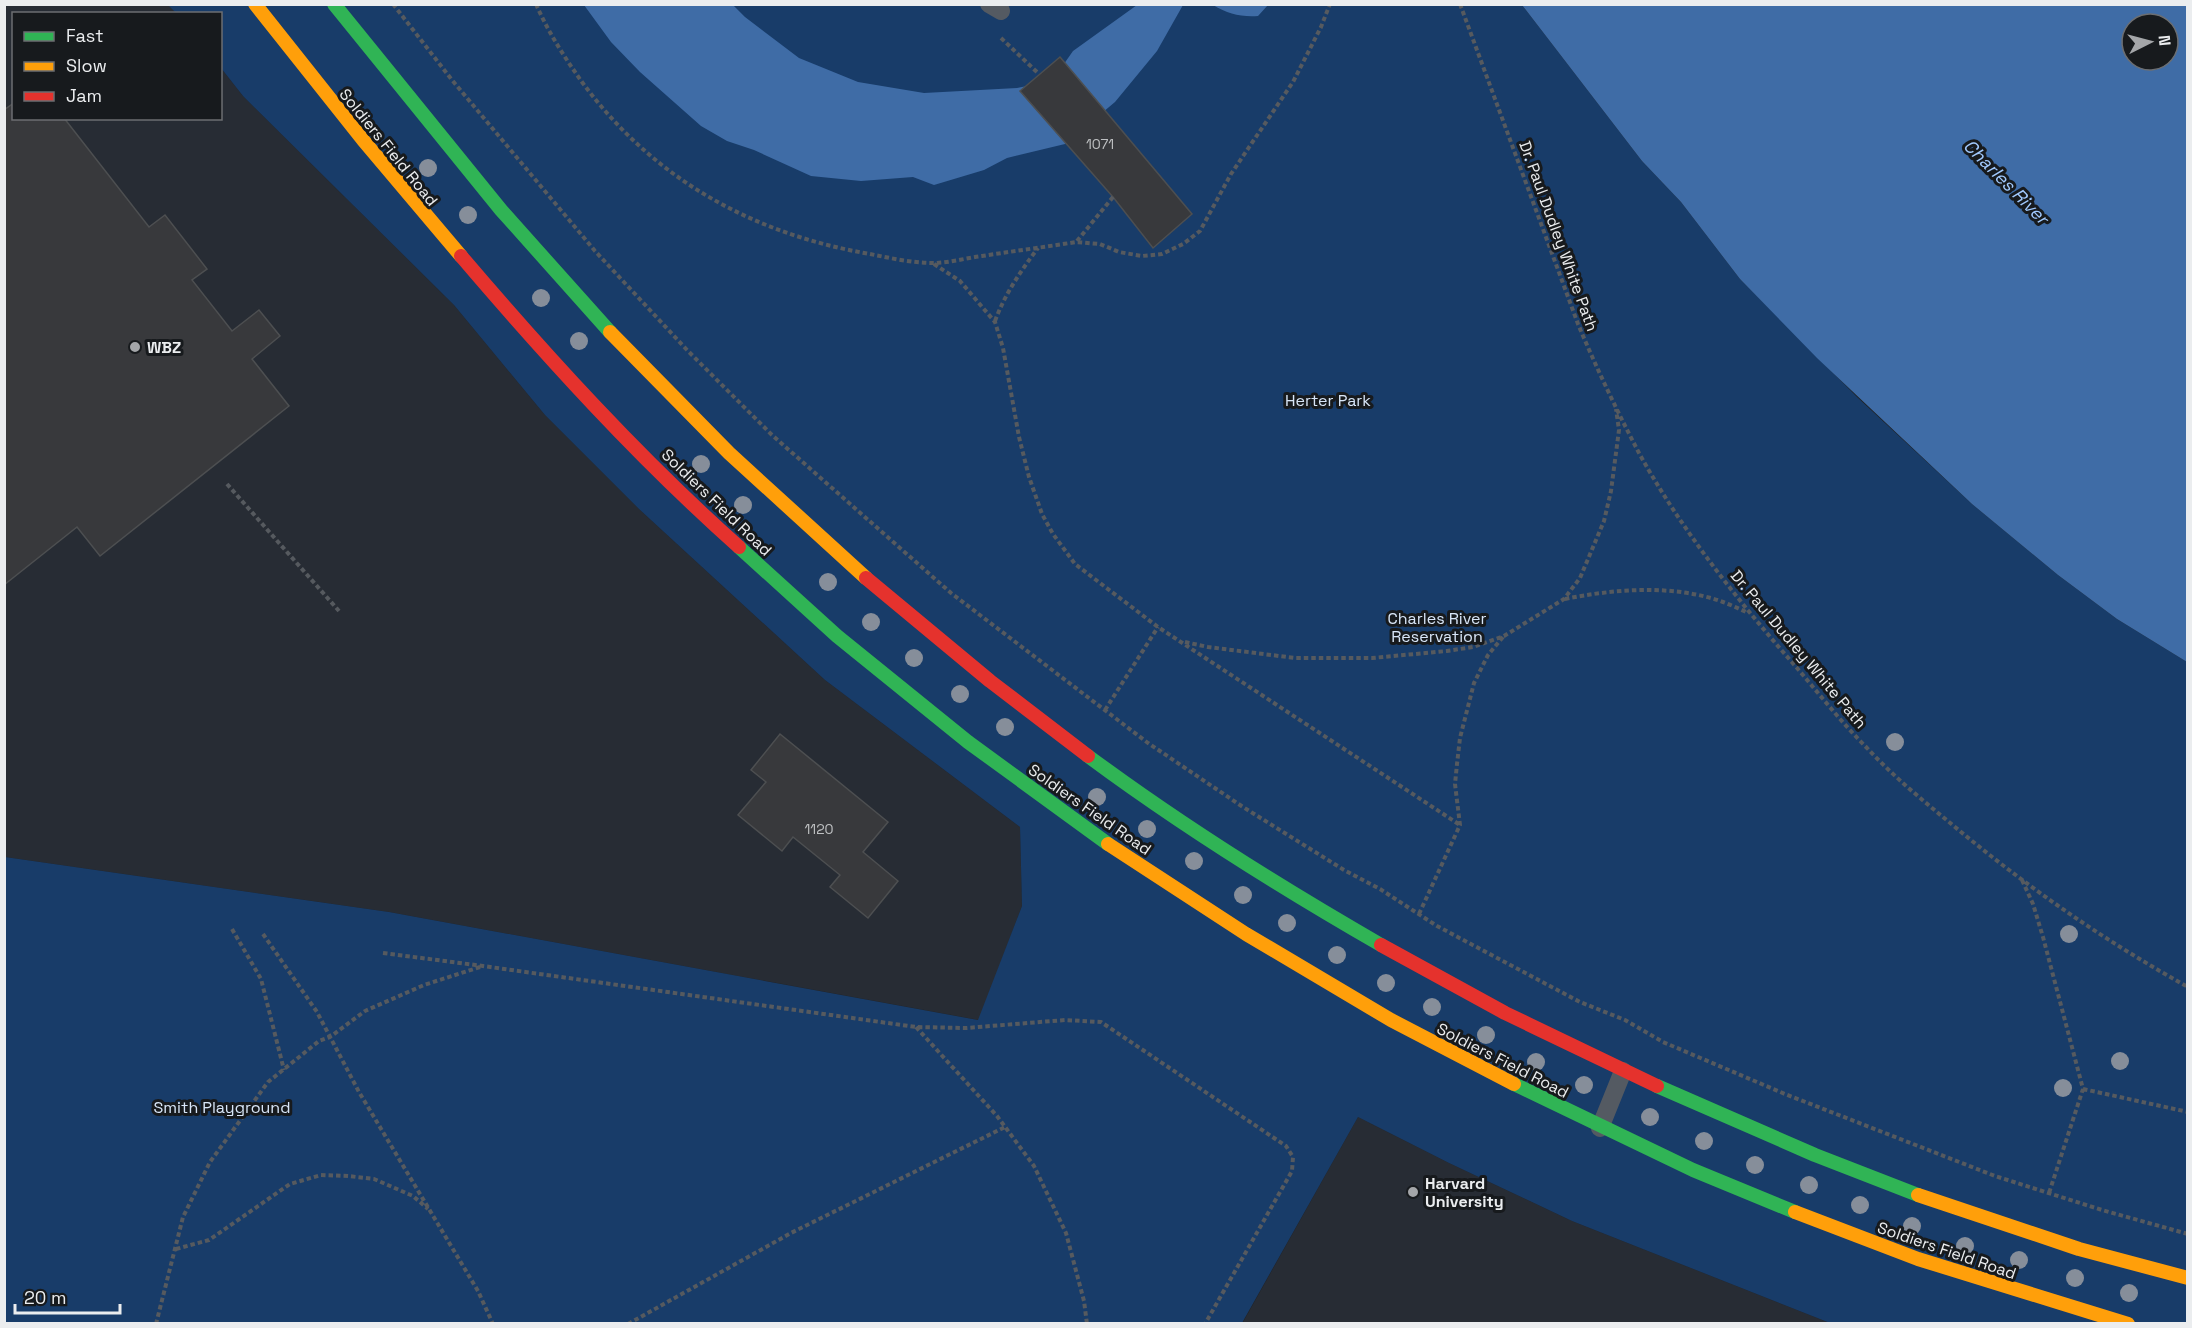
<svg xmlns="http://www.w3.org/2000/svg" width="2192" height="1328" font-family="'Space Grotesk',sans-serif">
<style>
.built{fill:#272c34}
.green{fill:#183c69}
.water{fill:#3f6ca6;fill-rule:evenodd}
.building{fill:#38393c;stroke:#4d4f51;stroke-width:1.5}
.lines{fill:none;stroke-linecap:round;stroke-linejoin:round}
.path{stroke:#565a5f;stroke-width:4;stroke-dasharray:4.5 3;stroke-linecap:butt}
.lane{stroke:#545a62;stroke-width:18}
.fast{stroke:#30b455;stroke-width:14}
.slow{stroke:#ff9f0a;stroke-width:14}
.jam{stroke:#e5322d;stroke-width:14}
.tree{fill:#868e9a}
.poi-dot{fill:#a4a6a9;stroke:#171a1d;stroke-width:2}
.labels{text-anchor:middle;stroke-width:6;stroke-linejoin:round;paint-order:stroke}
.number-label{font-size:14px;fill:#bec0c2}
.street-label{font-size:16px;fill:#ebedef;stroke:#171a1d}
.poi-label{font-size:16px;font-weight:bold;fill:#ebedef;stroke:#171a1d;text-anchor:start}
.park-label{font-size:16px;fill:#d8e6f8;stroke:#171a1d}
.water-label{font-size:18px;font-style:italic;fill:#a1c9fd;stroke:#171a1d}
</style>
<rect width="100%" height="100%" fill="#212326"/>
<path class="built" d="M168 4 176 13 14 14V118H220L221 68 243 96 454 305 545 415 639 509 825 680 1020 827 1022 906 979 1020 389 912 5 857V5Z
M1358 1117 1449 1163 1572 1221 1830 1323 1242 1324Z"/>
<path class="green" d="M168 5H1522L1642 161 1681 202 1740 279 1857 397 1972 504 2058 575 2117 619 2187 662V1323H1830L1572 1221 1449 1163 1358 1117 1242 1323 5 1324V857L389 912 978 1020 1022 906 1020 827 825 680 639 509 545 415 454 305 243 96 221 68 220 14 176 13Z"/>
<path class="water" d="M584 5H733L745 17 799 58 858 82 924 93 1017 88 1037 84 1059 71 1073 51 1137 5H1183L1157 51 1115 102 1065 144 1007 158 984 170 934 185 913 177 861 181 811 176 754 150 727 141 701 126 640 72 611 42Z
M1213 5H1268L1258 16C1240 17 1228 14 1213 5Z
M1522 5H2187V662L2117 619 2058 575 1972 504 1817 358 1740 279 1681 202 1642 161ZM2132 24H2168V60H2132Z"/>
<path class="building" d="M1060 57 1192 214 1153 248 1113 197 1020 91Z
M14 103V118H64L149 227 165 215 207 269 192 280 232 331 259 310 280 336 252 359 289 406 100 556 77 527 4 585V110Z
M780 734 888 822 863 852 898 881 868 918 830 887 840 875 793 837 782 851 738 815 766 782 751 770Z"/>
<g class="lines">
<path class="path" d="M393 4 452 80 595 251 687 350 772 435 951 593 1148 743 1243 807 1344 870 1380 889 1437 926 1580 1002 1625 1020 1663 1042 1785 1094 1995 1176 2102 1210 2188 1234
M536 4C548 32 565 58 582 82 653 179 753 234 870 254 890 258 912 263 933 263 949 263 966 258 982 256 1014 251 1045 247 1076 242L1100 244 1119 252 1142 256 1162 254 1183 244 1200 231 1231 174 1293 82 1321 27 1330 4
M1460 4 1578 324C1596 367 1617 411 1639 453 1682 531 1739 602 1797 668 1820 695 1842 723 1867 748 1892 775 1921 799 1949 822 2023 884 2103 940 2188 987
M1001 38 1039 74
M1077 241 1113 197
M934 264 960 281 995 322 1003 348 1019 437 1029 477 1042 514 1053 534 1075 564 1158 627 1460 825
M995 321C1005 294 1020 272 1038 248
M227 484 339 611
M1565 599C1614 589 1674 584 1723 602 1731 605 1740 609 1748 613
M1185 642 1208 647 1295 658H1372L1447 651 1473 647 1504 636 1564 599 1580 578 1604 521 1611 491 1619 430 1616 409
M1105 710 1158 627
M2022 880 2033 904 2043 937 2083 1089 2049 1193
M1419 914 1460 825 1455 784 1457 764 1460 738 1474 683 1488 655 1503 637
M232 929 261 979 284 1070
M263 934 317 1012 359 1092 478 1291 493 1324
M383 953 483 966 916 1027 966 1028 1065 1020 1101 1022 1286 1146 1293 1157 1292 1171 1205 1324
M916 1027 997 1116 1034 1166 1066 1233 1084 1301 1087 1324
M2083 1089 2188 1112
M176 1249 209 1240 290 1184 321 1175 348 1176 374 1179 413 1196 428 1209
M156 1324 183 1217 210 1162 268 1082 319 1041 330 1037 365 1011 424 985 480 967
M628 1324 791 1233 1005 1127"/>
<path class="lane" d="M989 4 1001 11
M1600 1128 1623 1071"/>
<path class="fast" d="M334 4 501 210 610 332
M739 547 837 636 968 742 1108 844
M1088 756C1181 825 1280 887 1381 945
M1514 1084 1693 1170 1795 1212
M1657 1086 1815 1155 1918 1195"/>
<path class="slow" d="M255 4 363 140 461 256
M610 332 729 453 866 578
M1108 844 1246 934 1391 1020 1514 1084
M1918 1195 2079 1249 2188 1278
M1795 1212 1918 1259 2128 1324"/>
<path class="jam" d="M461 256C548 358 639 458 739 547
M866 578 990 681 1088 756
M1381 945 1505 1013 1657 1086"/>
</g>
<g class="tree">
<circle cx="428" cy="168" r="9"/>
<circle cx="468" cy="215" r="9"/>
<circle cx="541" cy="298" r="9"/>
<circle cx="579" cy="341" r="9"/>
<circle cx="701" cy="464" r="9"/>
<circle cx="743" cy="505" r="9"/>
<circle cx="828" cy="582" r="9"/>
<circle cx="871" cy="622" r="9"/>
<circle cx="914" cy="658" r="9"/>
<circle cx="960" cy="694" r="9"/>
<circle cx="1005" cy="727" r="9"/>
<circle cx="1895" cy="742" r="9"/>
<circle cx="1097" cy="797" r="9"/>
<circle cx="1147" cy="829" r="9"/>
<circle cx="1194" cy="861" r="9"/>
<circle cx="1243" cy="895" r="9"/>
<circle cx="1287" cy="923" r="9"/>
<circle cx="2069" cy="934" r="9"/>
<circle cx="1337" cy="955" r="9"/>
<circle cx="1386" cy="983" r="9"/>
<circle cx="1432" cy="1007" r="9"/>
<circle cx="1486" cy="1035" r="9"/>
<circle cx="2120" cy="1061" r="9"/>
<circle cx="1536" cy="1062" r="9"/>
<circle cx="1584" cy="1085" r="9"/>
<circle cx="2063" cy="1088" r="9"/>
<circle cx="1650" cy="1117" r="9"/>
<circle cx="1704" cy="1141" r="9"/>
<circle cx="1755" cy="1165" r="9"/>
<circle cx="1809" cy="1185" r="9"/>
<circle cx="1860" cy="1205" r="9"/>
<circle cx="1912" cy="1226" r="9"/>
<circle cx="1965" cy="1246" r="9"/>
<circle cx="2019" cy="1260" r="9"/>
<circle cx="2075" cy="1278" r="9"/>
<circle cx="2129" cy="1293" r="9"/>
</g>
<g class="poi-dot">
<circle cx="135" cy="347" r="6"/>
<circle cx="1413" cy="1192" r="6"/>
</g>
<g class="labels">
<g class="number-label">
<text x="1100" y="149">1071</text>
<text x="819" y="834">1120</text>
</g>
<g class="street-label">
<text transform="translate(389 147) rotate(51)" y="6">Soldiers Field Road</text>
<text transform="translate(1559 236) rotate(70)" y="6">Dr. Paul Dudley White Path</text>
<text transform="translate(717 502) rotate(44)" y="6">Soldiers Field Road</text>
<text transform="translate(1799 649) rotate(50)" y="6">Dr. Paul Dudley White Path</text>
<text transform="translate(1090 809) rotate(35)" y="6">Soldiers Field Road</text>
<text transform="translate(1503 1060) rotate(27)" y="6">Soldiers Field Road</text>
<text transform="translate(1947 1250) rotate(19)" y="6">Soldiers Field Road</text>
</g>
<g class="poi-label">
<text x="147" y="353">WBZ</text>
<text x="1425" y="1189">Harvard<tspan x="1425" dy="18">University</tspan></text>
</g>
<g class="park-label">
<text x="1328" y="406">Herter Park</text>
<text x="1437" y="624">Charles River<tspan x="1437" dy="18">Reservation</tspan></text>
<text x="222" y="1113">Smith Playground</text>
</g>
<g class="water-label">
<text transform="translate(2006 182) rotate(45)" y="6">Charles River</text>
</g>
</g>
<rect width="2192" height="1328" fill="none" stroke="#ebedef" stroke-width="12"/>
<rect x="12" y="12" width="210" height="108" fill="#171a1d" stroke="#6c6e71" stroke-width="1.5"/>
<rect x="24" y="32" width="30" height="9" fill="#30b455" stroke="#6c6e71" stroke-width="1.5"/>
<text x="66" y="42" font-size="18" fill="#ebedef">Fast</text>
<rect x="24" y="62" width="30" height="9" fill="#ff9f0a" stroke="#6c6e71" stroke-width="1.5"/>
<text x="66" y="72" font-size="18" fill="#ebedef">Slow</text>
<rect x="24" y="92" width="30" height="9" fill="#e5322d" stroke="#6c6e71" stroke-width="1.5"/>
<text x="66" y="102" font-size="18" fill="#ebedef">Jam</text>
<g transform="translate(2150 42) rotate(84)"><circle r="28" fill="#171a1d" stroke="#6c6e71" stroke-width="1.5"/>
<path d="M0-4.5L10 22L0 15L-10 22Z" fill="#a4a6a9"/>
<text y="-9" font-size="16" font-weight="bold" text-anchor="middle" fill="#ebedef">N</text>
</g>
<path d="M15 1304v9h105v-9" fill="none" stroke="#ebedef" stroke-width="3"/>
<text x="24" y="1304" font-size="18" fill="#ebedef" stroke="#171a1d" stroke-width="4.5" paint-order="stroke">20 m</text>
</svg>
